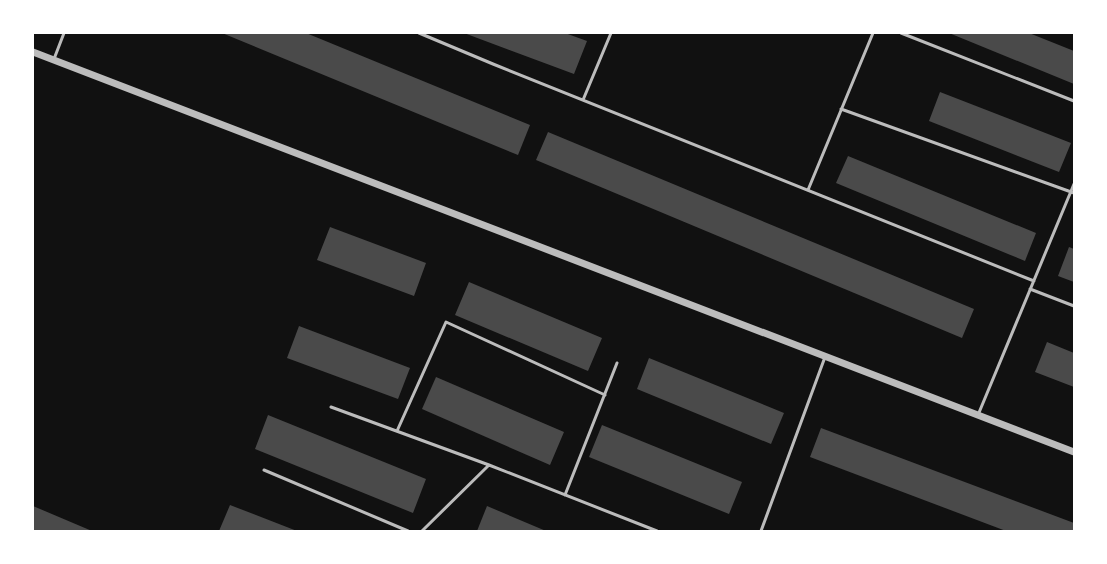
<svg xmlns="http://www.w3.org/2000/svg" width="1107" height="564" font-family="Jost,sans-serif">
<style>
.building{fill:#4a4a4a}
.lines{fill:none;stroke-linecap:round;stroke-linejoin:round}
.service{stroke:#bcbcbc;stroke-width:3}
.tertiary{stroke:#bcbcbc;stroke-width:7}
</style>
<rect width="100%" height="100%" fill="#111"/>
<path class="building" d="M222 33H306L530 125 518 155Z
M464 33H565L587 41 574 74Z
M949 33H1029L1074 51V84Z
M940 92 1071 143 1059 172 929 121Z
M548 132 974 309 962 338 536 160Z
M848 156 1036 233 1025 261 836 183Z
M330 227 426 263 414 296 317 260Z
M1069 247 1074 249V282L1058 276Z
M469 282 602 338 588 371 455 315Z
M299 326 410 368 398 399 287 358Z
M1047 342 1074 353V387L1035 372Z
M649 358 784 413 771 444 637 389Z
M436 377 564 432 550 465 422 409Z
M268 415 426 479 413 513 255 449Z
M602 425 742 482 729 514 589 457Z
M821 428 1074 523V531H1006L810 457Z
M230 505 297 531H219Z
M33 506 92 531H33Z
M487 506 546 531H477Z"/>
<g class="lines">
<path class="service" d="M419 33 493 64 1034 281
M901 33 1074 101
M54 59 64 33
M583 100 611 33
M841 109 1074 193
M808 190 873 33
M1030 289 1074 306
M331 407 489 465 657 531
M978 415 1074 184
M397 431 446 322 605 395
M264 470 408 531
M565 495 617 363
M422 531 489 465
M761 531 825 357"/>
<path class="tertiary" d="M33 52 1074 452"/>
</g>
<rect width="1107" height="564" fill="none" stroke="#ffffff" stroke-width="68"/>
</svg>
